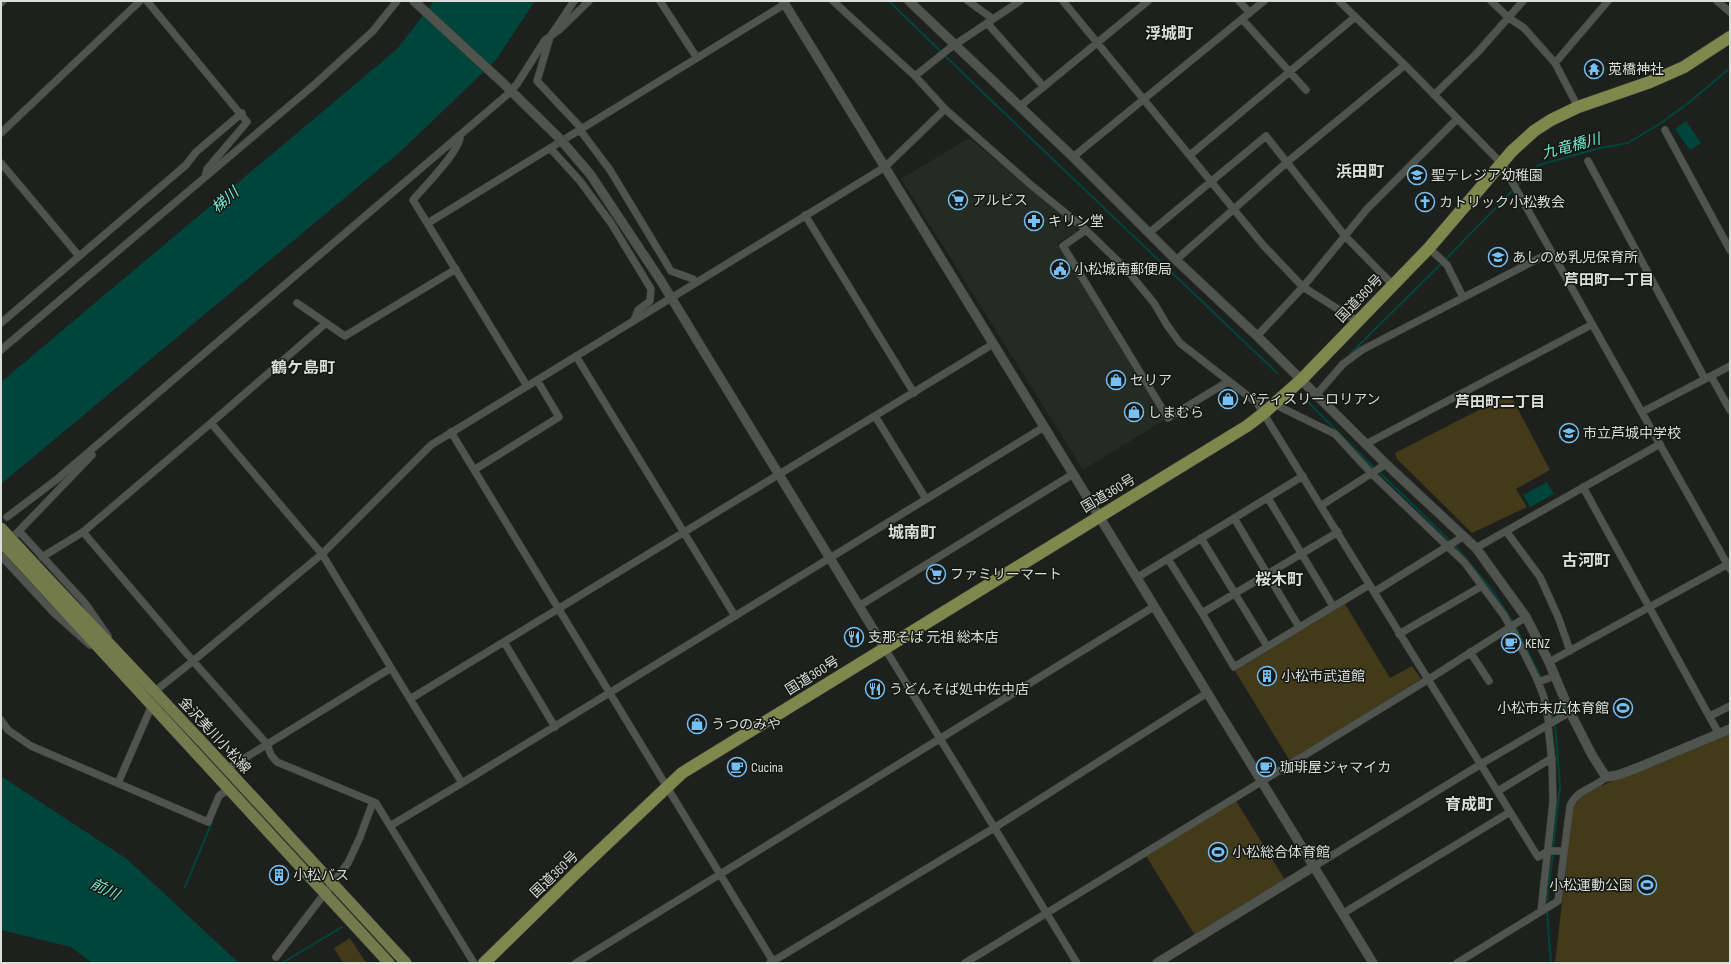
<svg xmlns="http://www.w3.org/2000/svg" width="1731" height="964" font-family="'Sofia Sans Condensed','Noto Sans JP',sans-serif">
<style>
.built{fill:#242b22}
.green{fill:#433a1a}
.water{fill:#00453b}
.lines{fill:none;stroke-linecap:round;stroke-linejoin:round}
.stream{stroke:#00453b;stroke-width:2}
.minor-casing{stroke:#3a3d39;stroke-width:8}
.tertiary-casing{stroke:#3a3d39;stroke-width:10}
.primary-casing{stroke:#3a3d39;stroke-width:12}
.trunk-casing{stroke:#3a3d39;stroke-width:13}
.minor{stroke:#50544e;stroke-width:7}
.tertiary{stroke:#50544e;stroke-width:9}
.primary{stroke:#737b4d;stroke-width:11}
.trunk{stroke:#7e884d;stroke-width:12}
.tertiary-bridge-casing{stroke:#3a3d39;stroke-width:10;stroke-linecap:butt}
.primary-bridge-casing{stroke:#3a3d39;stroke-width:12;stroke-linecap:butt}
.tertiary-bridge{stroke:#50544e;stroke-width:9}
.primary-bridge{stroke:#737b4d;stroke-width:11}
.labels{text-anchor:middle;stroke-width:3;stroke-linejoin:round;paint-order:stroke}
.poi-label{font-size:14px;fill:#dbdeda;stroke:#141712;text-anchor:start}
.street-label{font-size:14px;fill:#dbdeda;stroke:#141712}
.water-label{font-size:15px;font-style:italic;fill:#7aebd5;stroke:#141712}
.neighbourhood-label{font-size:15px;font-weight:bold;fill:#dbdeda;stroke:#141712}
.quarter-label{font-size:16px;font-weight:bold;fill:#dbdeda;stroke:#141712}
</style>
<rect width="100%" height="100%" fill="#1d201c"/>
<path class="built" d="M969 138 1077 227 1076 232 1057 243 1166 419 1083 470 901 179Z"/>
<path class="green" d="M1510 394 1550 470 1516 489 1527 507 1472 533 1397 459 1395 453Z
M1345 604 1390 678 1412 666 1421 679 1290 761 1235 671Z
M1730 729V963H1555L1573 807 1583 794Z
M1236 801 1285 880 1195 935 1146 856Z
M350 938 366 963H343L334 948Z"/>
<path class="water" d="M434 1H535L496 60 400 152 1 484V382L397 49Z
M1686 121 1701 143 1690 150 1675 129Z
M1547 482 1554 494 1530 507 1523 495Z
M1 776 127 859 239 963H92L71 947 1 930Z"/>
<g class="lines">
<path class="stream" d="M889 1 973 83 1277 373
M1517 186 1539 165 1600 148 1628 143 1661 123 1687 104 1730 68
M1445 260 1514 189
M1350 354 1442 263
M1308 402 1373 467
M1380 473 1449 540
M1455 546 1492 590 1513 622
M1516 628 1541 678
M1548 702 1553 718
M1553 848 1560 786 1555 725
M185 887 212 822
M1547 901 1553 853
M1547 913 1551 963
M282 963 342 927"/>
<defs>
<path id="minor" d="M147 1 247 122 207 169 205 177
M574 1 550 37 537 81 582 129
M660 1 697 58
M833 1 915 76 945 109 1031 185 1084 228 1126 269 1154 303 1167 325 1180 343 1257 403 1538 857 1548 851H1564
M968 1 993 19
M1063 1 1263 245 1303 287 1357 321
M1239 1 1250 13
M1339 1 1405 65 1502 164 1730 569
M1491 1 1509 18 1524 28 1555 63 1578 107
M1717 1 1730 12
M1 3 3 1
M1242 19 1306 90
M987 23 1044 87
M1555 63 1608 1
M915 76 950 48 1020 1
M1434 95 1477 53 1523 1
M1019 107 1148 1
M580 130 610 170 671 271 693 279 696 282
M1665 130 1730 250
M1 133 140 1
M460 136C461 150 424 187 413 200L527 386
M550 148 580 181 611 223 651 289 650 301 638 310 634 320
M1190 155 1355 17
M1073 157 1264 1
M1588 161 1705 379
M1 163 79 256
M805 215 914 393
M428 223 785 4
M1086 230 1063 246 1168 418 1229 381
M1149 233 1266 136 1345 236 1393 285
M1429 248 1447 265 1463 297
M1176 260 1286 163 1405 65
M297 303 345 336 456 269
M1 323 186 165 196 152 242 113
M326 323 211 423 322 554 410 699 993 344
M1257 336 1303 287 1367 209 1457 119
M1 350 315 84 373 31 397 1
M576 356 735 616
M1711 376 1730 410
M1316 395 1343 364 1362 350 1551 252
M1274 404 1335 434 1371 473 1465 563 1503 614 1513 631 1536 677 1544 697 1549 724
M1642 412 1730 366
M875 416 926 499
M451 432 774 963
M1366 444 1591 325
M474 470 559 417 537 380
M1583 487 1719 734
M1268 498 1333 606
M1322 505 1386 464
M7 517 56 480 508 94 517 84 545 40 559 30 589 1
M1234 518 1299 627
M19 531 85 603 108 636
M1506 531 1540 577 1559 619 1570 651
M83 532 193 661 154 692
M1338 532 1202 613 1234 667 1369 585
M16 534 92 455
M1201 538 1267 646
M1476 548 1660 444
M1 556 55 614 90 645
M42 557 83 532 211 423
M1168 559 1202 613
M1138 577 1303 476
M1374 592 1464 536
M859 606 1073 474
M1399 634 1482 586
M504 642 555 727
M884 647 1077 963
M1470 652 1489 681
M1549 662 1730 563
M1538 682 1555 676
M410 699 462 783 1044 427
M1710 716 1730 706
M1 720 8 730 31 746 208 822 219 796 228 789
M227 769 391 668
M118 783 152 705
M1498 791 1552 758
M390 826 462 783
M1313 867 1481 764 1570 712
M1541 911 1553 802 1552 762 1548 725
M1342 914 1510 812
M276 957 348 863 360 837 373 802
M474 963 376 803 277 762 271 755 267 744 193 661 322 554 431 445 885 167 945 109
M576 963 1155 606
M770 963 994 828 1207 693
M965 963 1429 679 1526 617
M1457 963 1558 901 1570 806C1577 789 1594 789 1606 777"/>
<path id="tertiary" d="M414 1 504 84 557 136
M783 1 1373 963
M909 1 1073 157 1176 260 1257 336 1386 464 1476 548 1526 617 1549 662 1570 712 1592 755 1606 777 1618 775 1637 768 1730 729
M566 146 590 174 661 281 884 647
M1157 963 1313 867"/>
<path id="primary" d="M38 568 204 744 406 963
M30 573 389 963"/>
<path id="trunk" d="M484 963 574 875 682 773 1247 426 1264 413 1301 380 1429 248 1512 151 1534 131 1551 120 1578 107 1650 82 1684 67 1730 37"/>
</defs>
<use href="#minor" class="minor-casing"/>
<use href="#tertiary" class="tertiary-casing"/>
<use href="#primary" class="primary-casing"/>
<use href="#trunk" class="trunk-casing"/>
<use href="#minor" class="minor"/>
<use href="#tertiary" class="tertiary"/>
<use href="#primary" class="primary"/>
<use href="#trunk" class="trunk"/>
<defs>
<path id="tertiary-bridge" d="M557 136 566 146"/>
<path id="primary-bridge" d="M1 528 38 568
M1 542 30 573"/>
</defs>
<use href="#tertiary-bridge" class="tertiary-bridge-casing"/>
<use href="#primary-bridge" class="primary-bridge-casing"/>
<use href="#tertiary-bridge" class="tertiary-bridge"/>
<use href="#primary-bridge" class="primary-bridge"/>
</g>
<defs>
<symbol id="temple-ring" viewBox="-11 -11 22 22"><circle r="9.5" fill="#141712" stroke="#76c0f7" stroke-width="1.5"/><path d="M0-6L5-2H3V0L6.5 2.5H4V6H1.5V3h-3V6H-4V2.5H-6.5L-3 0V-2H-5Z" fill="#76c0f7"/></symbol>
<symbol id="school-ring" viewBox="-11 -11 22 22"><circle r="9.5" fill="#141712" stroke="#76c0f7" stroke-width="1.5"/><path d="M0-5L7-2L0 1L-7-2ZM-4 1L0 2.5L4 1V4Q0 6-4 4Z" fill="#76c0f7"/></symbol>
<symbol id="supermarket-ring" viewBox="-11 -11 22 22"><circle r="9.5" fill="#141712" stroke="#76c0f7" stroke-width="1.5"/><path d="M-6-5.5h2.5l.6 2H6L4.5 2H-2.5L-4.4-4H-6ZM-1.5 3.2a1.3 1.3 0 1 0 .1 0ZM3 3.2a1.3 1.3 0 1 0 .1 0Z" fill="#76c0f7"/></symbol>
<symbol id="church-ring" viewBox="-11 -11 22 22"><circle r="9.5" fill="#141712" stroke="#76c0f7" stroke-width="1.5"/><path d="M-1.2-6h2.4v3.5h3.3v2.4h-3.3V6h-2.4V-.1h-3.3v-2.4h3.3Z" fill="#76c0f7"/></symbol>
<symbol id="pharmacy-ring" viewBox="-11 -11 22 22"><circle r="9.5" fill="#141712" stroke="#76c0f7" stroke-width="1.5"/><path d="M-2-6h4v4h4v4h-4v4h-4v-4h-4v-4h4Z" fill="#76c0f7"/></symbol>
<symbol id="civic-ring" viewBox="-11 -11 22 22"><circle r="9.5" fill="#141712" stroke="#76c0f7" stroke-width="1.5"/><path d="M-.6-6.5H3V-4.5H.6V-3L4-1V1h2V6H-6V1h2V-1L-.6-3ZM-1.2 2.5V6h2.4V2.5Z" fill="#76c0f7"/></symbol>
<symbol id="shop-ring" viewBox="-11 -11 22 22"><circle r="9.5" fill="#141712" stroke="#76c0f7" stroke-width="1.5"/><path d="M-5-2.5h2.3a2.7 3.5 0 0 1 5.4 0H5L5.5 6h-11ZM-1.5-2.5h3a1.5 2.3 0 0 0-3 0Z" fill="#76c0f7"/></symbol>
<symbol id="restaurant-ring" viewBox="-11 -11 22 22"><circle r="9.5" fill="#141712" stroke="#76c0f7" stroke-width="1.5"/><path d="M-5-6h1v4h1v-4h1v4h1v-4h1v5L-1.5 .5V6h-2V.5L-5-1ZM5-6V6H3V1.5H1.5Q1.5-4 5-6Z" fill="#76c0f7"/></symbol>
<symbol id="cafe-ring" viewBox="-11 -11 22 22"><circle r="9.5" fill="#141712" stroke="#76c0f7" stroke-width="1.5"/><path d="M-5.5-4.5H6V0H3Q3 3.5 0 3.5H-2.5Q-5.5 3.5-5.5 0ZM3-3.2v2h1.7v-2ZM-6 4.5H4V6H-6Z" fill="#76c0f7"/></symbol>
<symbol id="building-ring" viewBox="-11 -11 22 22"><circle r="9.5" fill="#141712" stroke="#76c0f7" stroke-width="1.5"/><path d="M-4-6H4V6H1V3H-1V6H-4ZM-2.5-4.3h1.7v1.8h-1.7ZM.8-4.3h1.7v1.8H.8ZM-2.5-1h1.7V.8h-1.7ZM.8-1h1.7V.8H.8Z" fill="#76c0f7"/></symbol>
<symbol id="stadium-ring" viewBox="-11 -11 22 22"><circle r="9.5" fill="#141712" stroke="#76c0f7" stroke-width="1.5"/><path d="M0-5a6.5 5 0 1 0 0 10a6.5 5 0 1 0 0-10ZM-3.5-1.8h7v3.6h-7Z" fill="#76c0f7"/></symbol>
</defs>
<g fill-rule="evenodd">
<use href="#temple-ring" x="1583" y="58" width="22" height="22"/>
<use href="#school-ring" x="1406" y="164" width="22" height="22"/>
<use href="#supermarket-ring" x="947" y="189" width="22" height="22"/>
<use href="#church-ring" x="1414" y="191" width="22" height="22"/>
<use href="#pharmacy-ring" x="1023" y="210" width="22" height="22"/>
<use href="#school-ring" x="1487" y="246" width="22" height="22"/>
<use href="#civic-ring" x="1049" y="258" width="22" height="22"/>
<use href="#shop-ring" x="1105" y="369" width="22" height="22"/>
<use href="#shop-ring" x="1217" y="388" width="22" height="22"/>
<use href="#shop-ring" x="1123" y="401" width="22" height="22"/>
<use href="#school-ring" x="1558" y="422" width="22" height="22"/>
<use href="#supermarket-ring" x="925" y="563" width="22" height="22"/>
<use href="#restaurant-ring" x="843" y="626" width="22" height="22"/>
<use href="#cafe-ring" x="1500" y="632" width="22" height="22"/>
<use href="#building-ring" x="1256" y="665" width="22" height="22"/>
<use href="#restaurant-ring" x="864" y="678" width="22" height="22"/>
<use href="#stadium-ring" x="1612" y="697" width="22" height="22"/>
<use href="#shop-ring" x="686" y="713" width="22" height="22"/>
<use href="#cafe-ring" x="726" y="756" width="22" height="22"/>
<use href="#cafe-ring" x="1255" y="756" width="22" height="22"/>
<use href="#stadium-ring" x="1207" y="841" width="22" height="22"/>
<use href="#building-ring" x="268" y="864" width="22" height="22"/>
<use href="#stadium-ring" x="1636" y="874" width="22" height="22"/>
</g>
<g class="labels">
<g class="poi-label">
<text x="1608" y="74">莵橋神社</text>
<text x="1431" y="180">聖テレジア幼稚園</text>
<text x="972" y="205">アルビス</text>
<text x="1439" y="207">カトリック小松教会</text>
<text x="1048" y="226">キリン堂</text>
<text x="1512" y="262">あしのめ乳児保育所</text>
<text x="1074" y="274">小松城南郵便局</text>
<text x="1130" y="385">セリア</text>
<text x="1242" y="404">パティスリーロリアン</text>
<text x="1148" y="417">しまむら</text>
<text x="1583" y="438">市立芦城中学校</text>
<text x="950" y="579">ファミリーマート</text>
<text x="868" y="642">支那そば 元祖 総本店</text>
<text x="1525" y="648">KENZ</text>
<text x="1281" y="681">小松市武道館</text>
<text x="889" y="694">うどんそば処中佐中店</text>
<text x="1609" y="713" text-anchor="end">小松市末広体育館</text>
<text x="711" y="729">うつのみや</text>
<text x="751" y="772">Cucina</text>
<text x="1280" y="772">珈琲屋ジャマイカ</text>
<text x="1232" y="857">小松総合体育館</text>
<text x="293" y="880">小松バス</text>
<text x="1633" y="890" text-anchor="end">小松運動公園</text>
</g>
<g class="street-label">
<text transform="translate(1359 298) rotate(-46)" y="5">国道360号</text>
<text transform="translate(1108 493) rotate(-31)" y="5">国道360号</text>
<text transform="translate(812 675) rotate(-32)" y="5">国道360号</text>
<text transform="translate(215 735) rotate(47)" y="5">金沢美川小松線</text>
<text transform="translate(554 874) rotate(-44)" y="5">国道360号</text>
</g>
<g class="water-label">
<text transform="translate(1571 146) rotate(-15)" y="5">九竜橋川</text>
<text transform="translate(225 200) rotate(-41)" y="5">梯川</text>
<text transform="translate(105 889) rotate(26)" y="5">前川</text>
</g>
<g class="neighbourhood-label">
<text x="1609" y="285">芦田町一丁目</text>
<text x="1500" y="407">芦田町二丁目</text>
</g>
<g class="quarter-label">
<text x="1169" y="39">浮城町</text>
<text x="1360" y="177">浜田町</text>
<text x="303" y="373">鶴ケ島町</text>
<text x="912" y="538">城南町</text>
<text x="1586" y="566">古河町</text>
<text x="1279" y="585">桜木町</text>
<text x="1469" y="810">育成町</text>
</g>
</g>
<rect width="1731" height="964" fill="none" stroke="#dbdeda" stroke-width="4"/>
</svg>
